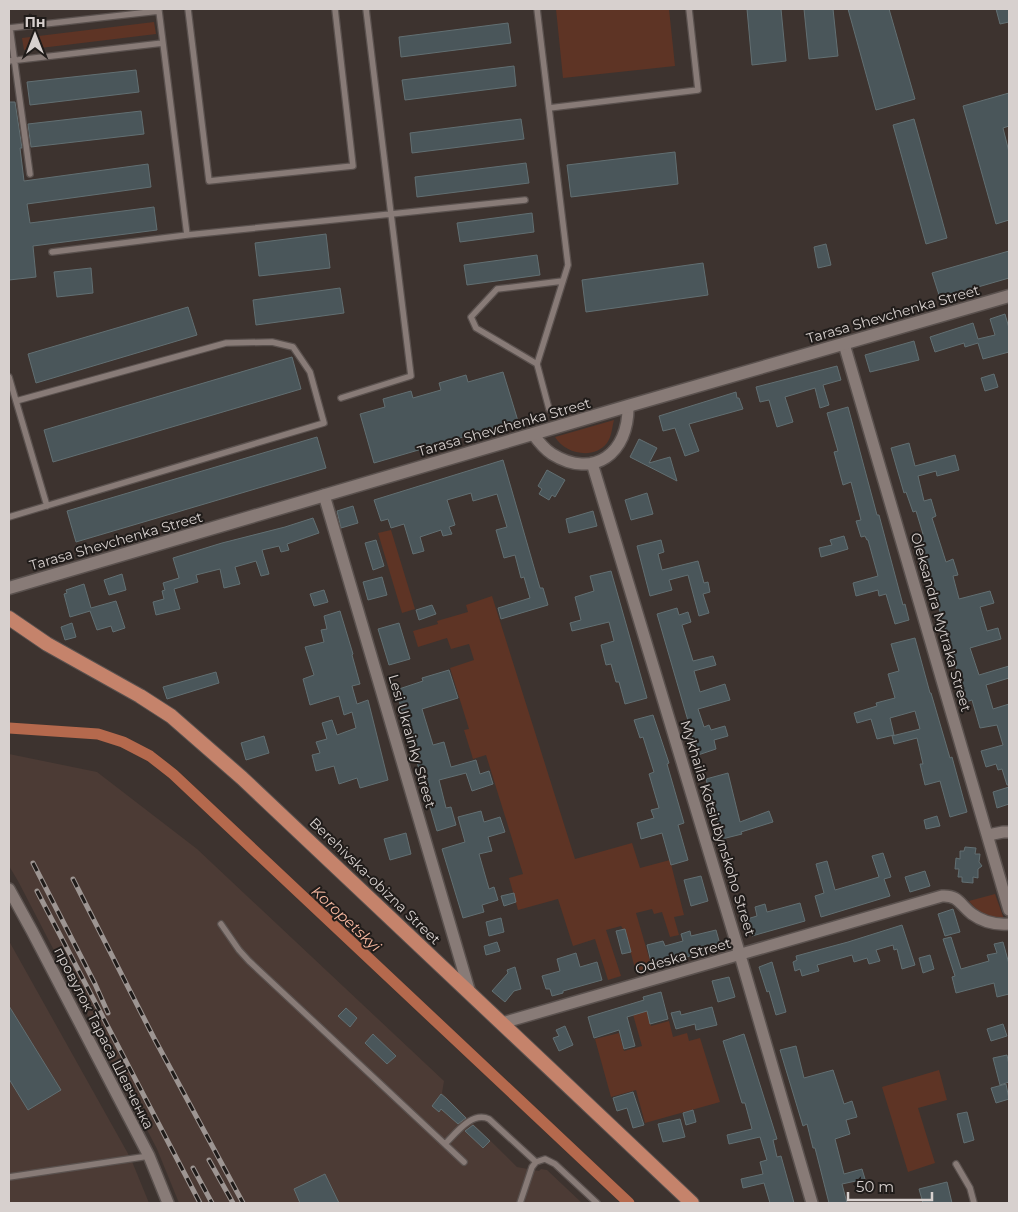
<svg xmlns="http://www.w3.org/2000/svg" width="1018" height="1212" font-family="Montserrat,sans-serif">
<style>
.built{fill:#4c3b35}
.green{fill:#5e3425}
.lines{fill:none;stroke-linecap:round;stroke-linejoin:round}
.canal{stroke:#b5694d;stroke-width:11}
.building{fill:#4a565a;stroke:#626f72}
.service-casing{stroke:#5a514e;stroke-width:8}
.minor-casing{stroke:#5a514e;stroke-width:14}
.tertiary-casing{stroke:#5a514e;stroke-width:15}
.trunk-casing{stroke:#5a514e;stroke-width:16}
.service{stroke:#887b77;stroke-width:5.5}
.minor{stroke:#887b77;stroke-width:11}
.tertiary{stroke:#887b77;stroke-width:12}
.trunk{stroke:#c5836b;stroke-width:14}
.rail-casing{stroke:#9d9592;stroke-width:5}
.rail{stroke:#201c1a;stroke-width:3;stroke-dasharray:9;stroke-linecap:butt}
.labels{text-anchor:middle;stroke-width:4;stroke-linejoin:round;paint-order:stroke}
.street-label{font-size:14px;fill:#d7d0ce;stroke:#201c1a}
.water-label{font-size:15px;font-style:italic;fill:#f9b9a1;stroke:#201c1a}
</style>
<rect width="100%" height="100%" fill="#3d332f"/>
<path class="built" d="M9 754 97 772 197 849 444 1081 442 1093 517 1167 539 1171 541 1169 547 1170 582 1203H179L157 1149 18 881 9 866Z
M9 941 131 1159 149 1203H9Z"/>
<path class="green" d="M556 9H669L675 66 563 78Z
M154 22 156 34 24 50 22 38Z
M614 420C612 427 612 436 607 443 594 460 565 454 555 437Z
M391 530 415 609 402 613 378 533Z
M492 596 575 859 632 843 640 868 670 860 684 915 674 917 679 935 670 937 662 912 654 914 652 909 636 913 652 968 636 973 625 929H623L621 926 606 930 621 976 608 980 595 939 573 946 558 899 518 910 509 878 523 874 486 755 473 759 464 730 469 729 450 668 474 660 469 644 451 649 447 638 418 647 413 631 438 624 437 621 468 612 466 605Z
M995 894 1004 919C988 919 979 913 969 901Z
M644 1000 651 1026 669 1021 673 1037 687 1033 689 1041 700 1038 720 1102 645 1123 636 1090 611 1097 595 1039 619 1033 624 1051 642 1046 630 1004Z
M939 1070 947 1100 918 1108 935 1163 908 1172 882 1087Z"/>
<g class="lines">
<path class="canal" d="M9 728 98 734 123 742 150 756 173 774 629 1203"/>
</g>
<path class="building" d="M747 9H781L786 61 752 65Z
M804 9H833L838 56 809 59Z
M848 9H889L915 99 876 110Z
M996 9H1009V22L1000 24Z
M508 23 511 43 401 57 399 37Z
M514 66 516 86 405 100 402 80Z
M136 70 139 92 30 105 27 82Z
M1009 93V126L1003 128 1009 152V220L996 224 963 106Z
M9 102H15L22 148H20L24 181 148 164 151 187 27 204 30 223 154 207 157 230 33 246 36 277 9 280Z
M141 111 144 134 31 147 28 124Z
M521 119 524 139 412 153 410 133Z
M914 119 947 238 926 244 893 125Z
M675 152 678 184 571 197 567 165Z
M526 163 529 183 417 197 415 177Z
M532 213 534 232 460 242 457 223Z
M326 234 330 268 259 276 255 243Z
M826 244 831 265 818 268 814 247Z
M1009 251V278L940 298 932 273Z
M537 255 540 275 467 285 464 265Z
M703 263 708 295 586 312 582 280Z
M91 268 93 293 57 297 54 272Z
M340 288 344 313 256 325 253 300Z
M188 307 197 335 36 383 28 354Z
M1005 314 1009 328V352L983 359 978 343 965 347 964 343 935 352 930 337 973 323 978 339 995 335 990 319Z
M914 341 919 360 870 372 865 355Z
M292 357 301 389 53 462 44 430Z
M837 366 841 380 823 385 829 405 820 408 815 388 785 397 793 422 777 427 769 400 760 402 756 387Z
M503 372 518 421 374 463 360 414 385 407 383 399 411 391 413 398 441 390 439 383 466 375 468 382Z
M994 374 998 387 985 391 981 378Z
M736 392 737 398H739L743 409 689 424 699 451 685 456 675 428 663 431 659 416Z
M848 407 877 515H879L903 605 905 604 909 620 895 624 886 594 879 596 878 590 856 596 853 583 878 576 868 540H867L865 536 861 537 856 521 861 520 851 482 843 485 834 452 838 451 827 413Z
M317 437 326 468 76 542 67 511Z
M639 439 657 448 649 463 670 457 677 481 630 457Z
M909 443 915 466 955 455 959 470 937 476 936 471 918 476 924 501 931 499 936 516 932 518 946 562 953 559 958 575 953 576 959 599 990 591 994 603 980 607 987 631 998 628 1001 639 970 648 979 675 1009 666V678L986 685 993 709 1009 704V785H1007L1002 769 998 770 996 764 986 767 981 751 1003 745 997 725 980 728 972 700 966 702 918 535 923 534 916 511 913 512 906 492 904 493 897 469 891 448Z
M503 460 540 588H543L548 605 501 619 498 608 530 598 524 577 521 578 515 555 504 558 496 530 507 527 497 494 473 501 471 493 447 500 455 525 449 527 452 534 443 536 441 530 420 537 424 551 413 554 404 524 391 528 388 519 381 521 374 500Z
M547 470 565 480 555 497 552 495 549 500 539 494 542 489 538 486Z
M647 493 653 514 631 520 625 500Z
M353 506 358 523 341 528 337 511Z
M593 511 597 526 569 533 566 519Z
M313 518 319 533 287 544 289 550 281 552 279 546 262 550 269 574 261 576 256 561 235 567 240 584 224 588 220 569 196 575 198 582 174 589 180 609 156 615 153 602 164 599 162 591 165 590 163 583 179 578 173 558 222 543 285 527Z
M844 536 848 549 821 557 819 548 832 545 830 540Z
M376 540 384 566 373 570 365 543Z
M661 540 664 552 658 554 662 570 698 561 704 583 708 582 710 592 703 594 709 613 699 616 688 575 669 580 672 590 650 596 637 546Z
M611 571 647 698 625 704 619 682H616L611 664 606 665 601 645 614 641 609 622 572 631 570 623 581 620 575 597 594 591 590 576Z
M122 574 126 590 109 595 104 580Z
M382 577 387 595 368 600 363 582Z
M84 584 91 608 116 601 125 628 113 632 111 626 97 630 90 611 70 617 64 594 67 593 66 590Z
M324 590 328 602 314 606 310 594Z
M432 605 436 614 419 620 416 610Z
M677 608 679 615 688 612 691 622 682 625 693 661 713 656 716 665 694 671 700 692 725 684 730 700 698 709 704 727 709 725 711 730 725 726 728 736 714 740 716 749 698 755 657 614Z
M340 611 353 654 352 655 360 684 352 686 357 704 368 700 388 780 360 788 357 778 339 784 334 766 316 771 312 755 320 753 316 742 327 739 322 723 332 720 337 735 356 728 352 712 344 715 339 696 310 705 303 679 314 675 305 647 324 642 321 630 327 629 324 616Z
M72 623 76 637 65 640 61 627Z
M399 623 410 659 389 665 378 629Z
M915 638 930 693H931L950 758 952 757 967 812 950 817 940 781 925 785 920 764H923L917 738 894 744 892 736 920 729 915 711 890 718 894 735 877 739 871 719 857 723 854 713 877 706 876 703 895 698 888 674 899 671 891 644Z
M449 670 458 698 422 709 433 745 444 742 451 767 476 760 480 774 489 771 493 784 472 791 466 773 439 780 446 808 451 807 456 825 437 831 396 690 423 681 422 678Z
M216 672 219 683 167 699 163 687Z
M653 715 669 763 667 764 684 823 678 825 688 860 671 865 662 833 641 839 637 823 654 818 651 810 659 808 649 774 654 772 643 737 640 738 634 720Z
M264 736 269 753 246 760 241 743Z
M728 773 740 822 769 811 773 822 741 832 742 834 722 839 706 779Z
M1009 787V804L997 808 993 792Z
M481 811 484 822 500 817 505 832 488 837 492 851 479 854 489 889 494 887 498 900 482 905 484 912 463 918 442 849 465 842 458 817Z
M937 816 940 826 926 829 924 820Z
M406 833 411 854 390 860 384 839Z
M965 847 976 848 975 854H980L979 862 982 866 978 869V878L973 877V883L962 882V877H958L959 869H955L956 858 960 859V851H964Z
M883 853 891 877 884 879 890 896 821 917 815 896 824 893 816 864 827 861 835 890 879 877 872 856Z
M925 871 930 886 910 892 905 877Z
M701 876 708 901 691 906 684 880Z
M514 893 516 902 504 906 501 896Z
M800 903 805 921 752 936 747 919 757 916 755 907 765 904 767 912Z
M953 909 960 932 945 936 938 914Z
M501 918 504 932 489 936 486 922Z
M902 925 915 965 902 969 897 949 894 950 893 945 876 950 880 961 869 964 867 958 854 962 852 955 817 965 819 971 802 976 800 969 795 971 793 962 797 960 796 956 848 942Z
M625 929 631 952 622 954 616 931Z
M716 930 721 948 652 966 647 945 663 941 665 946 683 941 681 934 690 931 691 936Z
M951 937 961 969 989 961 987 955 997 953 994 944 1003 942 1009 964V994L997 997 994 983 956 993 952 977 955 976 943 939Z
M497 942 500 951 486 955 484 946Z
M576 953 580 967 597 962 602 980 563 991V993L552 996 550 989H546L542 976 560 971 557 959Z
M930 955 934 969 923 973 919 958Z
M772 962 786 1012 776 1015 769 991 767 992 759 967Z
M515 967 521 989 514 991 505 1002 492 991 508 973 507 970Z
M729 977 735 997 718 1002 712 981Z
M661 992 668 1019 650 1024 647 1011 627 1017 635 1046 624 1049 619 1030 594 1038 588 1017 644 1000 643 997Z
M9 1006 61 1090 28 1110 9 1079Z
M712 1007 717 1025 696 1030 695 1024 676 1029 671 1013 680 1011 681 1015Z
M346 1008 357 1018 350 1027 338 1016Z
M1003 1024 1007 1036 991 1041 987 1029Z
M565 1026 573 1045 559 1051 553 1038 559 1036 556 1030Z
M373 1034 396 1056 387 1064 365 1043Z
M744 1034 777 1139 773 1140 777 1157 781 1156 794 1203H770L764 1183 743 1188 741 1179 763 1174 760 1162 767 1160 760 1137 729 1144 727 1135 752 1129 745 1103H742L723 1041Z
M796 1046 804 1078 833 1070 844 1104 852 1101 857 1117 846 1120 850 1134 835 1139 844 1174 862 1169 865 1179 842 1184 847 1203H829L815 1148H813L807 1124 803 1126 780 1050Z
M1007 1055 1009 1065V1082L1000 1085 993 1058Z
M1006 1084 1009 1099 996 1103 991 1088Z
M633 1092 644 1125 633 1128 627 1108 617 1111 613 1098Z
M441 1094 446 1098 466 1118 458 1124 441 1109 439 1112 432 1106Z
M693 1110 696 1122 686 1125 683 1113Z
M967 1112 974 1140 964 1143 957 1114Z
M680 1119 685 1137 663 1142 658 1124Z
M473 1125 490 1141 483 1148 465 1131Z
M325 1174 339 1203H300L294 1189Z
M947 1182 952 1203H923L919 1189Z"/>
<g class="lines">
<defs>
<path id="service" d="M188 9 209 181 353 166 335 9
M537 9 549 108
M159 11 187 235 391 214 366 9
M9 28 159 11 158 9
M10 28 30 174
M9 61 163 43
M52 252 187 235
M537 364 476 328 471 317 497 289 563 281
M9 377 16 401
M341 398 411 376 391 214 525 200
M549 409 537 364 568 265 549 108 698 90 689 9
M9 517 324 423 310 372 293 347 272 342 226 343 16 401 47 506
M221 924 239 950 249 961 464 1162
M445 1144C456 1133 472 1111 489 1119L536 1162
M956 1164 970 1188 974 1203
M9 1177 149 1156
M520 1203 532 1167 536 1162 545 1159 555 1164 597 1203"/>
<path id="minor" d="M844 344 1009 910
M533 434C538 441 544 449 552 454 594 480 629 453 628 406
M592 463 740 955 812 1203
M324 495 470 993
M988 835 1003 832H1009
M9 889 32 931 149 1156 168 1203
M502 1023 942 896C959 895 960 905 972 914 983 922 996 925 1009 924"/>
<path id="tertiary" d="M9 588 628 406 1009 296"/>
<path id="trunk" d="M9 618 47 644 140 696 171 716 242 778 692 1203"/>
</defs>
<use href="#service" class="service-casing"/>
<use href="#minor" class="minor-casing"/>
<use href="#tertiary" class="tertiary-casing"/>
<use href="#trunk" class="trunk-casing"/>
<use href="#service" class="service"/>
<use href="#minor" class="minor"/>
<use href="#tertiary" class="tertiary"/>
<use href="#trunk" class="trunk"/>
<defs>
<path id="rail" d="M33 863 95 984 108 1013
M73 879 154 1038 243 1203
M37 891 200 1203
M209 1160 233 1203
M193 1168 212 1203"/>
</defs>
<use href="#rail" class="rail-casing"/>
<use href="#rail" class="rail"/>
</g>
<g class="labels">
<g class="street-label">
<text transform="translate(893 314) rotate(-16)" y="5">Tarasa Shevchenka Street</text>
<text transform="translate(504 427) rotate(-16)" y="5">Tarasa Shevchenka Street</text>
<text transform="translate(116 541) rotate(-16)" y="5">Tarasa Shevchenka Street</text>
<text transform="translate(941 622) rotate(74)" y="5">Oleksandra Mytraka Street</text>
<text transform="translate(412 741) rotate(74)" y="5">Lesi Ukrainky Street</text>
<text transform="translate(718 828) rotate(73)" y="5">Mykhaila Kotsiubynskoho Street</text>
<text transform="translate(375 881) rotate(44)" y="5">Berehivska-obizna Street</text>
<text transform="translate(683 956) rotate(-16)" y="5">Odeska Street</text>
<text transform="translate(104 1038) rotate(63)" y="5">провулок Тараса Шевченка</text>
</g>
<g class="water-label">
<text transform="translate(346 919) rotate(43)" y="5">Koropetskyi</text>
</g>
</g>
<rect width="1018" height="1212" fill="none" stroke="#d7d0ce" stroke-width="20"/>
<g transform="translate(35 35)" stroke="#201c1a" stroke-width="4" paint-order="stroke">
<path d="M0-4L9 19L0 12L-9 19Z" fill="#d7d0ce"/>
<text y="-8" font-size="14" font-weight="bold" text-anchor="middle" fill="#d7d0ce">Пн</text>
</g>
<path d="M848 1192v8h84v-8" fill="none" stroke="#d7d0ce" stroke-width="2.5"/>
<text x="856" y="1192" font-size="15" fill="#d7d0ce" stroke="#201c1a" stroke-width="4" paint-order="stroke">50 m</text>
</svg>
